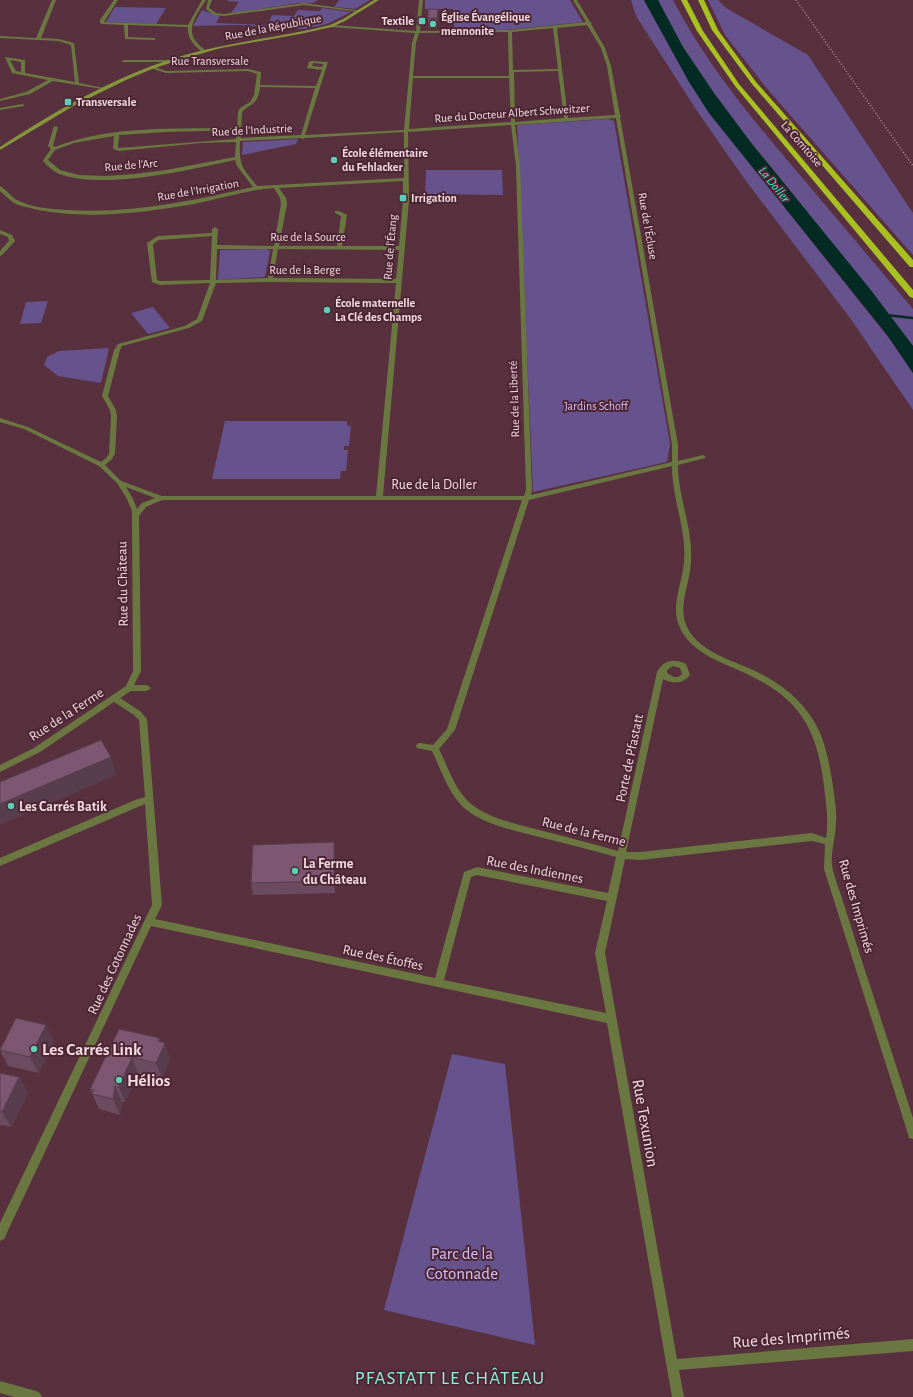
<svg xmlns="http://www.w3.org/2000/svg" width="913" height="1397" font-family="'Alegreya Sans',sans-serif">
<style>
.green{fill:#66528d}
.water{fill:#032a23}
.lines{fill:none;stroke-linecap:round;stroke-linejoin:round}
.stream{stroke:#032a23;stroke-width:2.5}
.minor{fill:#6b7741;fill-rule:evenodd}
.secondary{fill:#84953c;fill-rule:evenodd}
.motorway{fill:#a8c121;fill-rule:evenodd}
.rail{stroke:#b3929c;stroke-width:1.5;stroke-dasharray:1 2;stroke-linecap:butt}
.wall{fill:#6c4b61}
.shaded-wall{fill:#583d4f}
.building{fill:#7d5771;stroke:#583d4f}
.poi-dot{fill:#5eceb8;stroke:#4d2634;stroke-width:1.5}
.labels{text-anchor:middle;stroke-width:4;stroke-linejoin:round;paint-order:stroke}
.far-poi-label{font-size:12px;font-weight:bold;fill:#f4d9e1;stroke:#4d2634;text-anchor:start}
.far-street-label{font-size:12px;fill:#f4d9e1;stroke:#4d2634}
.far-park-label{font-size:12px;fill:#d2bffb;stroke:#4d2634}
.far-water-label{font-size:13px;font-style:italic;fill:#3ce7cb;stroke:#4d2634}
.street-label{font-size:14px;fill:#f4d9e1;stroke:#4d2634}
.poi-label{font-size:14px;font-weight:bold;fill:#f4d9e1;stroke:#4d2634;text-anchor:start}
.near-poi-label{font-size:17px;font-weight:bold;fill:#f4d9e1;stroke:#4d2634;text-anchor:start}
.near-street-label{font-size:17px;fill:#f4d9e1;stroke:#4d2634}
.near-park-label{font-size:17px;fill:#d2bffb;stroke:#4d2634}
.near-quarter-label{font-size:19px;letter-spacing:1px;fill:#8cf1db;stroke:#4d2634}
</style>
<rect width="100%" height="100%" fill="#59303e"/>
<path class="green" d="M228 0H318L313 3H299L235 13H231L239 2 227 1Z
M339 0H370L355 9 334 7Z
M425 0H570L583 22 506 30H454L453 9H425Z
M631 0H644L671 49 709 113 888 337 913 373V410L850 318 743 177 697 111 636 16Z
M658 0H673C708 67 756 124 805 181 841 224 877 266 913 309V346C871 291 827 236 783 182 737 126 688 67 658 0Z
M708 0H718L726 8 808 55 913 213V255L769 91 725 35Z
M115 7 166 8 156 24 106 22Z
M322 8 351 12 327 24 303 29 238 25 193 26 202 10 220 16 216 23 271 25 274 21H269L272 15 294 16 298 10 320 11Z
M608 119 614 121 670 444 667 462 533 492 517 125Z
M298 139 296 144 242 155 243 142Z
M426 170H502L503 195 425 194Z
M267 249 270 251 265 277 218 280 220 250Z
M48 301 41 323 20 324 26 302Z
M153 307 170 328 148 334 131 313Z
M109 348 101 383 58 376 44 365 47 357 59 351Z
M225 421H347V426H351L349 446H344V450H348L346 471H341L340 479H212Z
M452 1054 505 1064 535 1345 384 1310Z"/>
<path class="water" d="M644 0H658L683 47 714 93 752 144 870 289 913 346V373L888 336 709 113 689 82Z"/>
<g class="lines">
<path class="stream" d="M886 315 913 318"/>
<path class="minor" d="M52 0H56L41 38 58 39 74 43 79 83 104 88 102 89 53 81 30 94 0 101V99L26 92 48 80 12 73 5 57 25 60V73L75 82 71 45 58 41 0 38V36L36 38ZM10 60 21 62V72L16 71Z
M114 0H118L104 22 188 25 202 0H206C199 11 186 27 195 40 198 45 202 47 206 51L202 52C194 45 187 39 188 27L128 25V37L154 38 156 39 154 40 125 39 124 25 102 24 100 23V20Z
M208 0H212L209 8 216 13 224 14 304 3 361 11 359 12 304 5 224 16 214 15 206 9Z
M419 0H423L420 31 510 30 586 22 573 0H577L590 22 592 23 591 24 605 48 611 66 620 115 621 116 620 117 678 445V461L703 455 706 457 705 458 678 465C678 497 693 528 691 560 691 583 676 607 688 629 701 652 731 660 753 670 783 684 808 704 821 735 828 754 831 773 834 793 835 803 837 813 836 822 836 838 829 855 833 870 835 879 838 887 841 895 847 914 853 933 859 952 877 1007 895 1062 913 1118V1139L909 1138 908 1134 824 869 825 844 812 841 641 860 625 859 605 953 677 1359 913 1339V1351L679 1370 684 1397H672L607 1023 151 926 4 1239 0 1241V1223L152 905 145 804 0 866V858L135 800 145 797 139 720 134 715 114 702 40 752 0 772V765L34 748 126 686 133 671 132 511 127 499 117 483 99 466 24 429 0 422V418L28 427 101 462 106 458 109 454 111 416 110 410 102 396 114 350 118 344 185 326 197 319 210 283 160 285 152 282 147 243 158 236 212 233V229L215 227 218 229 217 245 274 246 281 204 280 198 274 188C247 190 221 198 194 204 144 213 84 220 34 209 28 207 19 206 14 203 9 200 4 194 0 191V186C7 190 12 198 19 201 34 208 51 209 67 210 130 214 191 201 253 187L237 166 235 160C188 170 102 191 57 173 52 170 47 165 43 161V160L51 149 48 146 54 126 58 127 53 146 55 147C109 125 179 129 237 128L238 112 240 108 250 102 254 95 257 74 248 71 166 73 150 68V67L152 66 166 71 248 69 261 72 260 85 316 86 322 70 307 68 309 62 311 61 328 62 305 135 404 130 412 43 415 33 331 27 329 26 331 25 416 31ZM587 25 601 48 607 66 615 115 568 118 557 28ZM553 28 558 69 513 70 512 32ZM508 32 509 76H413L416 43 419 33ZM313 63 323 64 322 67 312 66ZM558 71 564 118 515 122 514 72ZM413 78H509L511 122 409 129ZM260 87 315 88 301 135 241 138 242 112C252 102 258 105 260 87ZM616 118 672 445V462L531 495 532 490 520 166 515 125ZM511 125 516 166 526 490 524 496H383L409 200 408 132ZM236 130V139L118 148 119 135 166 132ZM404 132V178L257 186C242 167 239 167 240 141L301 138 303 139 305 138ZM114 136 113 149 119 151 201 143 236 142 235 157 166 170 135 174 105 176 79 175 60 170 48 160 55 150 74 143ZM403 181V200L399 246H342L347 215 339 211H335V213L341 216 337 246H279L287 204 286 198 279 188ZM212 236 210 280 160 281 157 280 153 244 159 240ZM217 249H273L268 278 216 280ZM278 249 399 250 396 279 273 278ZM270 282 396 283 376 496H162L121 481 105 465 111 460 115 454 117 416 116 410 108 396 120 350 122 346 189 328 202 321 216 283ZM672 466C672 499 687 530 684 562 682 586 669 608 681 630 695 656 725 663 749 675 801 700 817 730 824 786 826 804 829 820 826 838L812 833 641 852H626L663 679C673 684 683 684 690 675L686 664C673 658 664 660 657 672L618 851C593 844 568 837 543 831 519 824 489 820 469 802 454 788 448 767 439 749L455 730 529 500ZM126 487 155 498 142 503 137 509 133 499ZM162 500H522L447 729 433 745 420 743 417 744 416 746 417 748 432 751C441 770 448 792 463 807 483 825 514 830 539 837 565 843 591 850 616 857L608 893 477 867 464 872 435 978 155 919 162 905 147 719 140 711 120 698 131 691H147L151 688 147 685H134L141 671 139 516 146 507ZM673 666 680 668 682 674 678 677H674L667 673V670ZM477 875 607 901 595 953 606 1013 444 980 471 877Z
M124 60H169L171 61 169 62H122V61Z
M22 104 24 105V106L0 110V108Z
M0 230 12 235 15 241 2 255 0 256V251L9 241 8 237 0 234Z
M0 1381 36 1391 40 1393 42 1397H14L0 1393Z"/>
<path class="secondary" d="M374 0H379L345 21 332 27 300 34 221 48 179 60 152 69 126 80 75 105 0 150V147C55 111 112 78 175 58 226 42 278 38 330 25L343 19Z"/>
<path class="motorway" d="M681 0H687L703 31 739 84 913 290V298L910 297 735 86 697 31Z
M698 0H704L718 30 756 82 913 260V267H910L752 84 712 30Z"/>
<path class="rail" d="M796 0 913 166"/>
</g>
<path class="wall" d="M438 9 437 28H428V18Z
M334 842 335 854V893L253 895 251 883Z
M159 1038 161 1042 170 1059 162 1079 138 1074 125 1102H122L120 1115 99 1109 90 1089Z
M54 1041 39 1073 8 1066 0 1050V1049Z
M0 1073 19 1077 28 1093 11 1127 0 1125Z"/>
<path class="shaded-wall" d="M438 9V19L437 28V18Z
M111 757 116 775 0 825V804Z
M334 842 335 854V893L334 881Z
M46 1025 54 1041 39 1073 30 1057Z
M159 1038 163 1048 165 1043 170 1059 162 1079 156 1063 158 1041Z
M132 1057 138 1074 125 1102 119 1087Z
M19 1077 28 1093 11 1127 2 1112Z
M115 1086 122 1102 120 1115 113 1099Z"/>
<path class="building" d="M428 9H438L437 18H428Z
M101 740 111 757 0 804V782Z
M334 842V881L251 883 253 845Z
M16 1018 46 1025 30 1057 0 1050Z
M119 1029 159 1038 158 1041 165 1043 156 1063 132 1057 119 1087 115 1086 113 1099 92 1094 94 1090 90 1089Z
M0 1073 19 1077 2 1112 0 1111Z"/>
<g class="poi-dot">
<rect x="418" y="17" width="8" height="8" rx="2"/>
<circle cx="433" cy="24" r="4"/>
<rect x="64" y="98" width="8" height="8" rx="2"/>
<circle cx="334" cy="160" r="4"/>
<rect x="399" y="194" width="8" height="8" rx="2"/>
<circle cx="327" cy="310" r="4"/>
<circle cx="11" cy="806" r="4"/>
<circle cx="295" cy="871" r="4"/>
<circle cx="34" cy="1049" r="4"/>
<circle cx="119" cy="1080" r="4"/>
</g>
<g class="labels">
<g class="far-poi-label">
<text x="441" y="21">Église Évangélique<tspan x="441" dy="14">mennonite</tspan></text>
<text x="414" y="25" text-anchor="end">Textile</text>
<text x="76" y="106">Transversale</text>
<text x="342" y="157">École élémentaire<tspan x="342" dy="14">du Fehlacker</tspan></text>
<text x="411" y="202">Irrigation</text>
<text x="335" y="307">École maternelle<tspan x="335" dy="14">La Clé des Champs</tspan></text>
</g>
<g class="far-street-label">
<text transform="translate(273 27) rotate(-11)" y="4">Rue de la République</text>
<text x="210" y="65">Rue Transversale</text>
<text transform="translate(512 113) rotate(-4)" y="4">Rue du Docteur Albert Schweitzer</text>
<text transform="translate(252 130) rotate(-3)" y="4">Rue de l'Industrie</text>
<text transform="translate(802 144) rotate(49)" y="4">La Comtoise</text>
<text transform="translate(131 165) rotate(-5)" y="4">Rue de l'Arc</text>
<text transform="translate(198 190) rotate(-10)" y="4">Rue de l'Irrigation</text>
<text transform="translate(648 226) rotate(80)" y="4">Rue de l'Écluse</text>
<text x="308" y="241">Rue de la Source</text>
<text transform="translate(390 247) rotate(-85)" y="4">Rue de l'Étang</text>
<text x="305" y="274">Rue de la Berge</text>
<text transform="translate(514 399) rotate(-92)" y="4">Rue de la Liberté</text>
</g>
<g class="far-park-label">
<text x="596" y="410">Jardins Schoff</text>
</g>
<g class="far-water-label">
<text transform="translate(775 184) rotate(51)" y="5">La Doller</text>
</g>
<g class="street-label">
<text x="434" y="489">Rue de la Doller</text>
<text transform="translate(122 584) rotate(-91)" y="5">Rue du Château</text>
<text transform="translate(66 714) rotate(-33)" y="5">Rue de la Ferme</text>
<text transform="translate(629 758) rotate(-78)" y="5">Porte de Pfastatt</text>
<text transform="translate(584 831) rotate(14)" y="5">Rue de la Ferme</text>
<text transform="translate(535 869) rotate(11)" y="5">Rue des Indiennes</text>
<text transform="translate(857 906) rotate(74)" y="5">Rue des Imprimés</text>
<text transform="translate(383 957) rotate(12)" y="5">Rue des Étoffes</text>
<text transform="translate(114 964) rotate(-65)" y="5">Rue des Cotonnades</text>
</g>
<g class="poi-label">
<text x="19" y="811">Les Carrés Batik</text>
<text x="303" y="868">La Ferme<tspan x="303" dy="16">du Château</tspan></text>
</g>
<g class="near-poi-label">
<text x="42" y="1055">Les Carrés Link</text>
<text x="127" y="1086">Hélios</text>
</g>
<g class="near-street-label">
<text transform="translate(646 1123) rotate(80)" y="6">Rue Texunion</text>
<text transform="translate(791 1337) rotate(-5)" y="6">Rue des Imprimés</text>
</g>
<g class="near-park-label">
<text x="462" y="1259">Parc de la<tspan x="462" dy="20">Cotonnade</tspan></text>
</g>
<g class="near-quarter-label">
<text x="450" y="1384">PFASTATT LE CHÂTEAU</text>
</g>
</g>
</svg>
